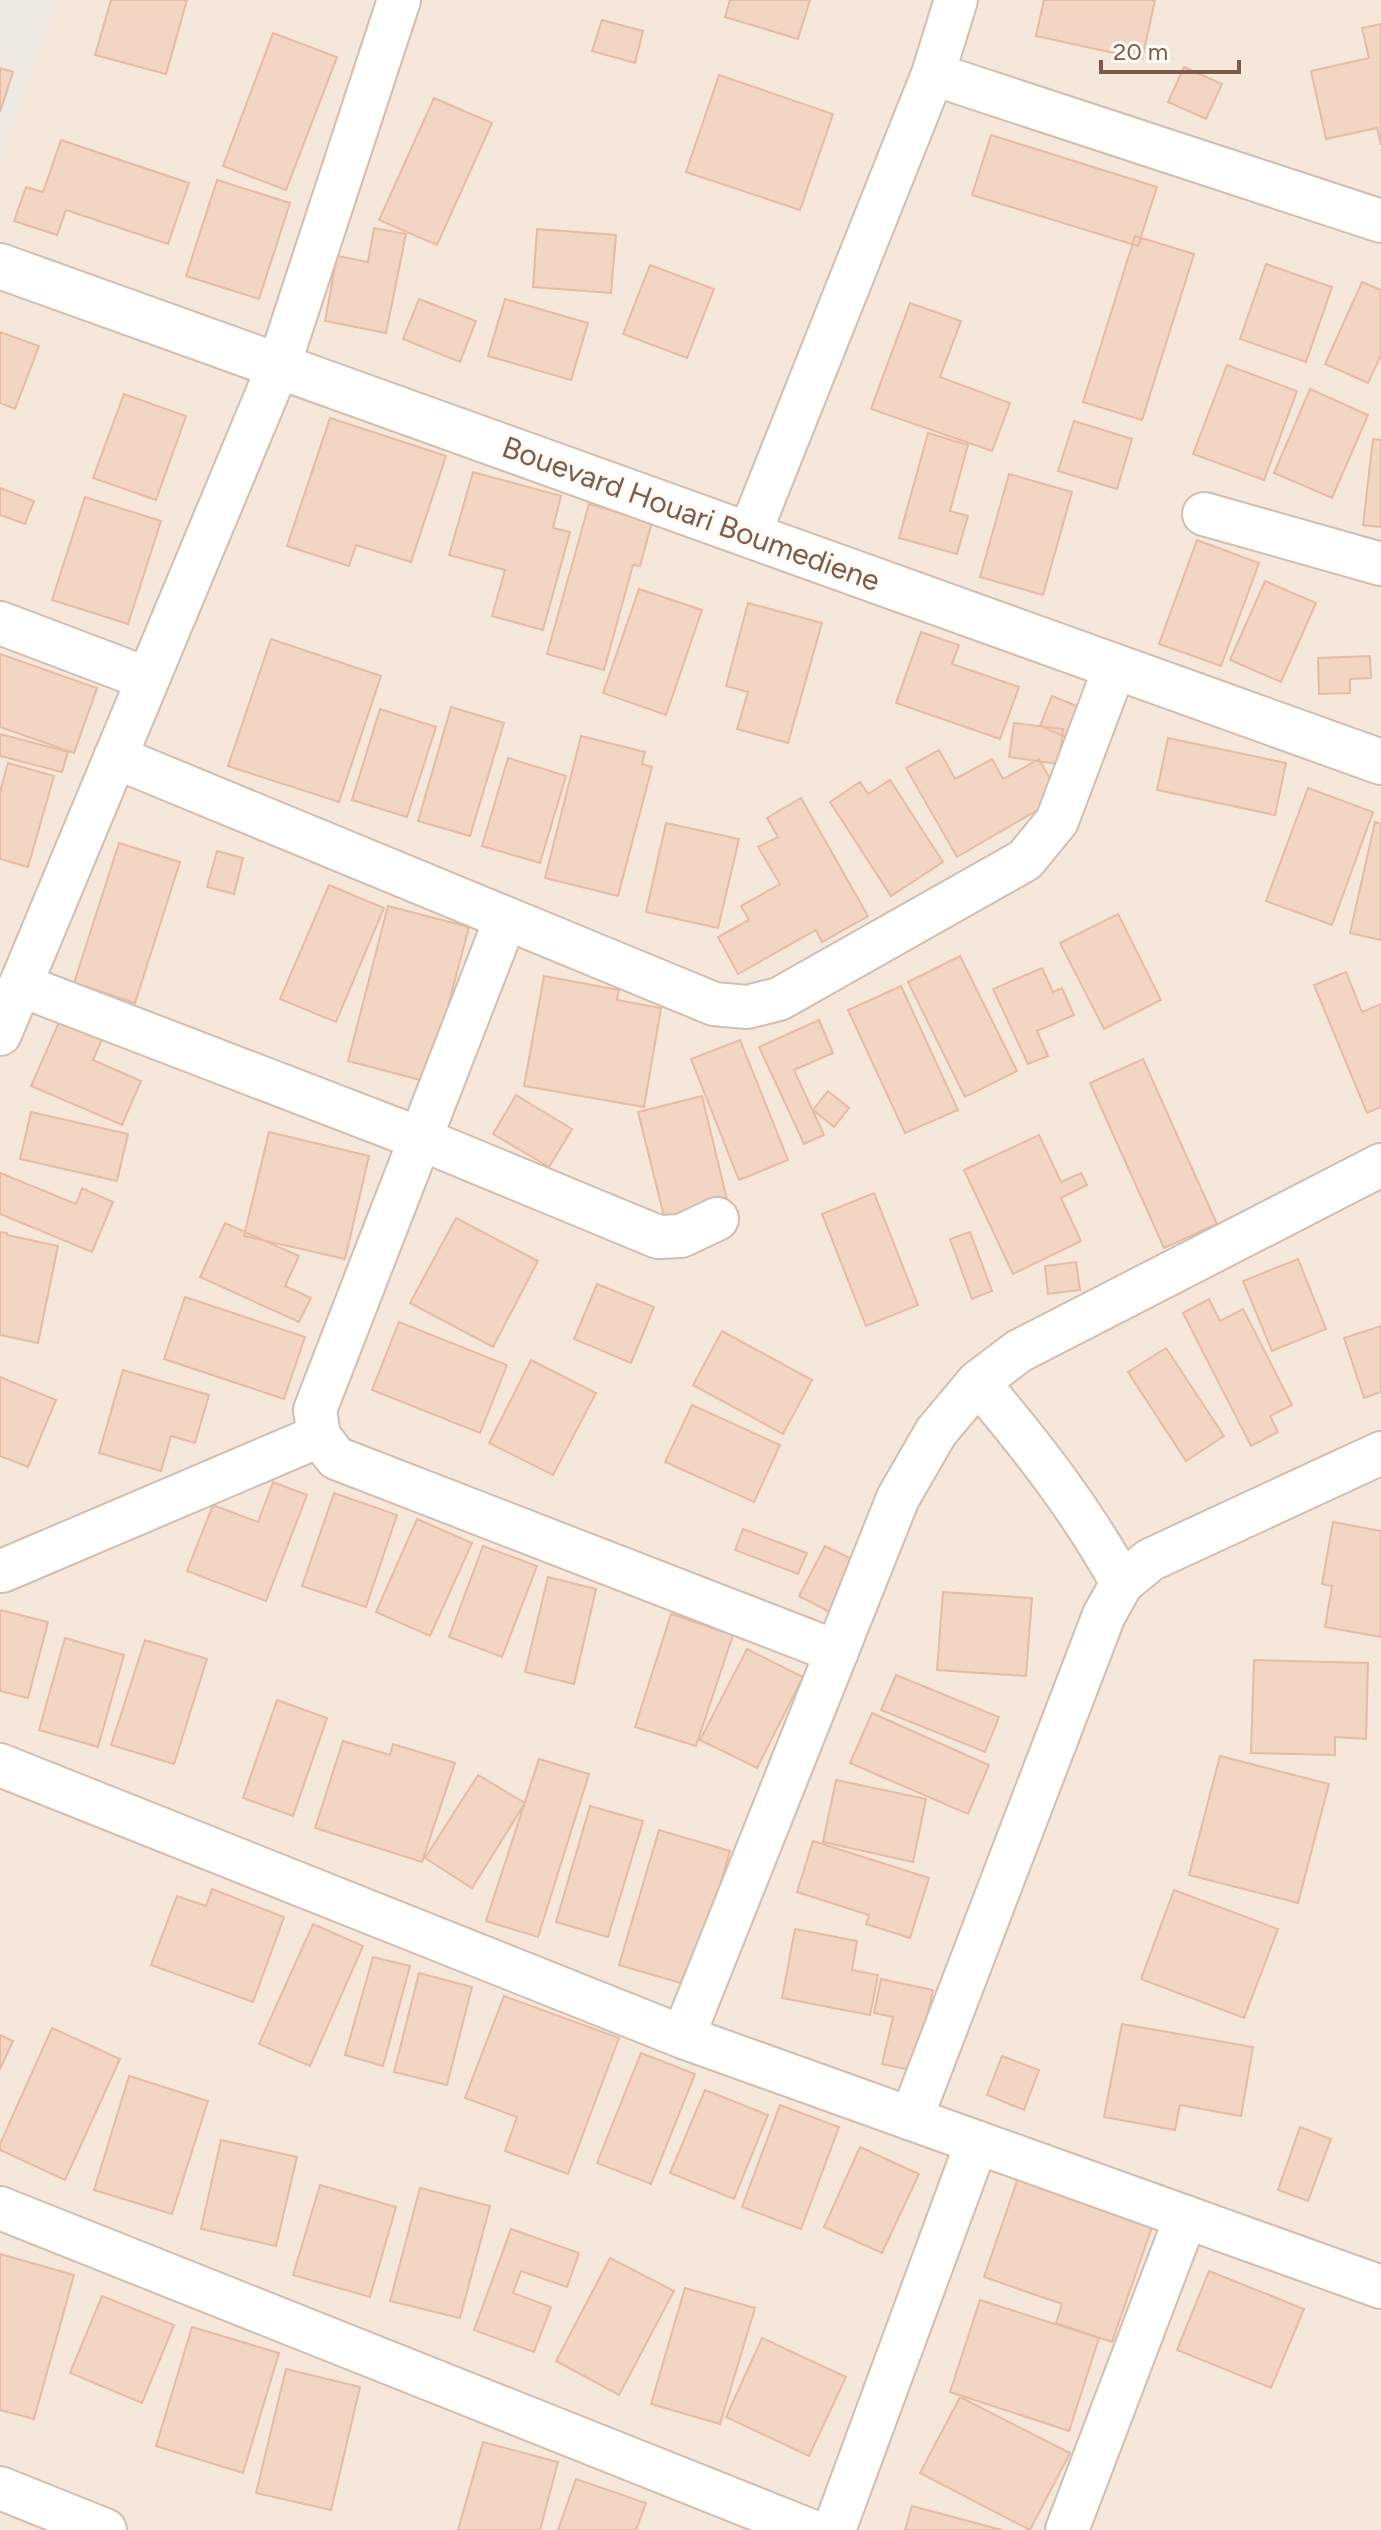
<svg xmlns="http://www.w3.org/2000/svg" width="1381" height="2530" font-family="Figtree,sans-serif">
<style>
.residential{fill:#f5e8da}
.industrial{fill:#efe9e4}
.building{fill:#f3d5c3;stroke:#e6bba3;stroke-width:2}
.lines{fill:none;stroke-linecap:round;stroke-linejoin:round}
.minor-casing{stroke:#d1beb0;stroke-width:46}
.tertiary-casing{stroke:#d1beb0;stroke-width:48}
.minor{stroke:#fff;stroke-width:42}
.tertiary{stroke:#fff;stroke-width:44}
.labels{text-anchor:middle;stroke-width:6;stroke-linejoin:round;paint-order:stroke}
.street-label{font-size:30px;fill:#7a5c4d;stroke:#fffaf3}
</style>
<rect width="100%" height="100%" fill="#fdf6ec"/>
<path class="residential" d="M0 0H1381V2530H0Z"/>
<path class="industrial" d="M0 0H58L0 160Z"/>
<path class="building" d="M111 0H187L166 74 95 55Z
M730 0H810L798 39 725 17Z
M1044 0H1155L1142 59 1036 36Z
M602 20 643 31 635 63 592 51Z
M1381 24V145L1377 128 1326 139 1311 71 1369 58 1362 28Z
M273 33 337 57 286 190 223 166Z
M1184 67 1222 84 1206 119 1168 102Z
M0 68 13 72 0 112Z
M719 75 833 114 800 210 686 172Z
M434 98 492 123 437 245 379 220Z
M991 135 1157 187 1138 246 972 195Z
M61 140 189 183 168 244 66 210 57 235 14 221 26 187 43 192Z
M217 180 290 203 259 299 186 276Z
M374 228 406 234 386 333 325 321 337 256 368 262Z
M537 229 616 235 611 293 533 287Z
M1135 236 1194 254 1142 420 1083 402Z
M1266 264 1332 287 1306 362 1240 339Z
M650 265 714 289 687 358 623 334Z
M1362 282 1381 290V355L1368 383 1325 364Z
M419 299 476 321 460 362 403 339Z
M505 299 588 323 571 380 488 356Z
M910 303 961 321 940 377 1010 403 992 451 871 409Z
M0 332 39 346 15 409 0 403Z
M1227 365 1297 391 1264 480 1193 454Z
M1310 389 1368 415 1332 498 1274 473Z
M124 394 186 416 156 500 93 478Z
M330 418 446 456 411 562 356 545 349 566 287 546Z
M1074 421 1132 439 1117 489 1058 471Z
M928 433 968 445 950 511 968 516 957 554 899 538Z
M1373 439 1381 440V527L1363 525Z
M473 472 561 496 553 528 570 532 543 630 492 616 505 570 449 555Z
M1009 474 1072 492 1043 595 980 577Z
M0 488 34 501 25 524 0 515Z
M85 497 161 521 128 624 52 600Z
M589 504 652 522 640 566 633 565 604 670 547 654Z
M1197 540 1259 563 1221 666 1159 644Z
M1265 581 1316 603 1281 682 1230 660Z
M639 589 702 610 666 715 603 693Z
M748 603 822 623 788 743 737 729 748 692 726 686Z
M921 632 959 645 952 664 1019 687 1000 739 896 703Z
M271 639 381 676 339 802 228 766Z
M0 654 97 688 74 753 0 727Z
M1370 656 1371 678 1350 679V693L1319 694 1318 658Z
M1052 696 1082 708 1068 738 1040 726Z
M451 707 504 723 470 836 418 821Z
M380 709 436 727 407 817 352 800Z
M1014 723 1063 729 1059 764 1009 757Z
M0 734 68 752 62 772 0 756Z
M581 736 645 752 642 764 652 767 618 896 545 878Z
M1168 738 1286 763 1275 815 1157 790Z
M939 750 955 779 992 759 1003 779 1039 759 1060 797 957 857 906 768Z
M508 758 566 776 540 863 482 846Z
M8 763 54 776 28 867 0 859V792Z
M890 780 943 862 891 896 830 802 860 782 868 794Z
M1308 788 1373 812 1332 925 1266 901Z
M801 798 868 916 822 942 816 930 738 974 718 937 749 920 741 906 780 884 758 847 778 837 767 818Z
M1375 822 1381 824V940L1350 933Z
M666 823 739 839 718 928 646 912Z
M119 843 180 862 135 1003 74 983Z
M217 851 243 858 234 894 207 887Z
M329 885 384 908 336 1022 280 999Z
M388 906 469 927 428 1082 348 1061Z
M1118 914 1161 1000 1104 1029 1060 943Z
M960 956 1017 1071 965 1097 908 982Z
M1042 968 1053 992 1062 988 1074 1015 1037 1031 1048 1056 1028 1064 993 989Z
M1346 972 1362 1012 1381 1004V1107L1367 1113 1314 985Z
M544 976 619 990 617 1000 661 1008 644 1107 524 1086Z
M901 986 958 1110 905 1133 848 1010Z
M64 1011 107 1028 93 1060 141 1081 122 1125 31 1086Z
M819 1020 833 1053 794 1070 824 1135 804 1144 759 1047Z
M740 1040 788 1160 739 1180 691 1059Z
M1143 1059 1217 1224 1164 1248 1090 1083Z
M828 1091 849 1108 834 1127 813 1110Z
M516 1095 572 1129 549 1167 493 1134Z
M702 1096 728 1204 665 1220 638 1112Z
M31 1112 128 1134 117 1181 20 1159Z
M269 1132 369 1156 345 1259 244 1236Z
M1039 1135 1061 1182 1081 1173 1087 1185 1061 1198 1081 1241 1013 1274 964 1170Z
M0 1173 76 1204 82 1188 113 1202 92 1252 0 1214Z
M874 1193 918 1305 866 1326 822 1214Z
M456 1218 538 1261 493 1347 410 1303Z
M225 1223 299 1256 285 1286 311 1298 299 1322 200 1277Z
M0 1232 7 1233V1235L58 1246 38 1343 0 1335Z
M970 1232 992 1291 972 1299 950 1239Z
M1298 1259 1326 1329 1272 1351 1243 1281Z
M1076 1262 1080 1290 1048 1294 1045 1266Z
M597 1284 654 1307 631 1363 574 1339Z
M185 1297 305 1337 284 1399 164 1359Z
M1209 1299 1220 1321 1243 1309 1292 1405 1270 1416 1278 1432 1251 1446 1183 1313Z
M399 1322 507 1365 480 1433 372 1390Z
M1381 1326V1392L1364 1398 1344 1338Z
M722 1331 812 1380 783 1434 693 1385Z
M1166 1348 1224 1436 1186 1461 1128 1372Z
M531 1360 596 1393 553 1475 489 1443Z
M123 1370 209 1395 195 1443 171 1436 161 1471 99 1453Z
M0 1377 56 1400 28 1467 0 1456Z
M692 1405 780 1445 754 1502 665 1462Z
M273 1482 307 1495 266 1601 187 1571 213 1505 258 1522Z
M334 1493 397 1515 366 1607 302 1586Z
M417 1519 472 1543 430 1636 376 1612Z
M1333 1522 1381 1531V1637L1325 1627 1332 1586 1322 1584Z
M743 1529 807 1553 798 1574 735 1550Z
M483 1546 537 1566 502 1657 449 1637Z
M825 1546 870 1568 843 1619 799 1596Z
M548 1577 596 1589 574 1684 525 1672Z
M943 1592 1032 1598 1026 1676 937 1670Z
M0 1610 48 1622 28 1698 0 1691Z
M671 1614 733 1635 696 1746 635 1727Z
M65 1638 124 1655 98 1747 39 1730Z
M145 1640 207 1659 174 1764 111 1745Z
M747 1649 803 1677 757 1768 700 1740Z
M1254 1660 1368 1663 1366 1739 1335 1737V1755L1251 1753Z
M896 1675 999 1717 985 1752 881 1710Z
M277 1700 327 1718 293 1816 243 1798Z
M872 1713 989 1765 968 1814 850 1763Z
M343 1741 390 1755 393 1744 455 1763 422 1862 315 1828Z
M1220 1756 1329 1784 1298 1903 1189 1875Z
M539 1759 589 1774 538 1937 486 1921Z
M478 1775 525 1803 472 1888 425 1858Z
M836 1780 926 1799 913 1862 823 1842Z
M590 1806 643 1821 608 1937 556 1922Z
M659 1830 730 1851 691 1986 619 1965Z
M813 1841 929 1878 910 1938 866 1924 869 1915 797 1892Z
M212 1889 284 1917 253 2002 151 1965 177 1896 206 1906Z
M1174 1890 1278 1929 1244 2018 1141 1979Z
M313 1924 363 1946 310 2066 259 2044Z
M795 1929 857 1941 852 1970 878 1975 870 2015 782 1998Z
M373 1957 410 1966 383 2066 345 2055Z
M419 1973 472 1987 447 2085 394 2072Z
M881 1979 933 1990 915 2071 882 2064 893 2017 874 2013Z
M504 1996 619 2038 568 2174 505 2151 517 2117 465 2098Z
M1122 2024 1253 2047 1241 2116 1180 2105 1175 2130 1104 2117Z
M52 2028 120 2059 65 2180 0 2150V2144Z
M0 2035 13 2041 0 2069Z
M641 2053 695 2074 651 2184 597 2163Z
M1002 2056 1039 2070 1024 2110 987 2095Z
M129 2076 208 2101 172 2214 94 2190Z
M705 2090 768 2115 734 2199 670 2173Z
M780 2105 839 2127 801 2229 742 2207Z
M1300 2127 1331 2139 1308 2201 1278 2190Z
M221 2140 297 2157 276 2246 201 2229Z
M860 2147 919 2174 882 2253 824 2227Z
M1018 2178 1153 2224 1112 2342 1056 2323 1062 2304 984 2277Z
M320 2185 396 2207 370 2297 293 2275Z
M420 2188 490 2206 460 2318 390 2301Z
M511 2229 579 2253 567 2287 521 2271 513 2293 551 2307 534 2352 474 2330Z
M0 2254 74 2275 34 2419 0 2410Z
M610 2258 674 2291 619 2395 556 2361Z
M1209 2271 1304 2309 1271 2388 1177 2350Z
M685 2288 755 2308 720 2424 651 2404Z
M102 2296 174 2325 142 2403 70 2373Z
M980 2300 1099 2338 1069 2431 950 2392Z
M192 2327 279 2353 243 2473 156 2446Z
M762 2338 846 2377 809 2456 726 2417Z
M286 2369 360 2387 331 2510 256 2493Z
M960 2397 1070 2453 1030 2530 920 2473Z
M483 2442 558 2462 540 2530H458Z
M576 2479 646 2503 636 2530H558Z
M912 2506 1002 2530H905Z"/>
<g class="lines">
<defs>
<path id="minor" d="M933 74 1381 221
M1204 514 1381 564
M749 535 933 74 956 0
M0 623 148 679
M115 757 714 1004 747 1007 779 999 1025 860 1057 821 1115 667
M506 918 315 1410 319 1436 336 1458 837 1652
M20 985 421 1139 658 1237 681 1236 717 1219
M0 1034 279 365 399 0
M978 1382C1033 1448 1080 1507 1122 1583
M2 1571 319 1436
M0 1765 683 2037 1381 2287
M683 2037 898 1498 936 1432 978 1382 1019 1351 1381 1165
M911 2119 1104 1615 1122 1583 1150 1560 1381 1453
M0 2208 809 2530
M0 2488 105 2530
M834 2530 977 2142
M1067 2530 1186 2217"/>
<path id="tertiary" d="M0 266 1381 762"/>
</defs>
<use href="#minor" class="minor-casing"/>
<use href="#tertiary" class="tertiary-casing"/>
<use href="#minor" class="minor"/>
<use href="#tertiary" class="tertiary"/>
</g>
<g class="labels">
<g class="street-label">
<text transform="translate(691 514) rotate(20)" y="10">Bouevard Houari Boumediene</text>
</g>
</g>
<path d="M1101 60v12h138v-12" fill="none" stroke="#7a5c4d" stroke-width="4"/>
<text x="1113" y="60" font-size="24" fill="#7a5c4d" stroke="#fffaf3" stroke-width="6" paint-order="stroke">20 m</text>
</svg>
